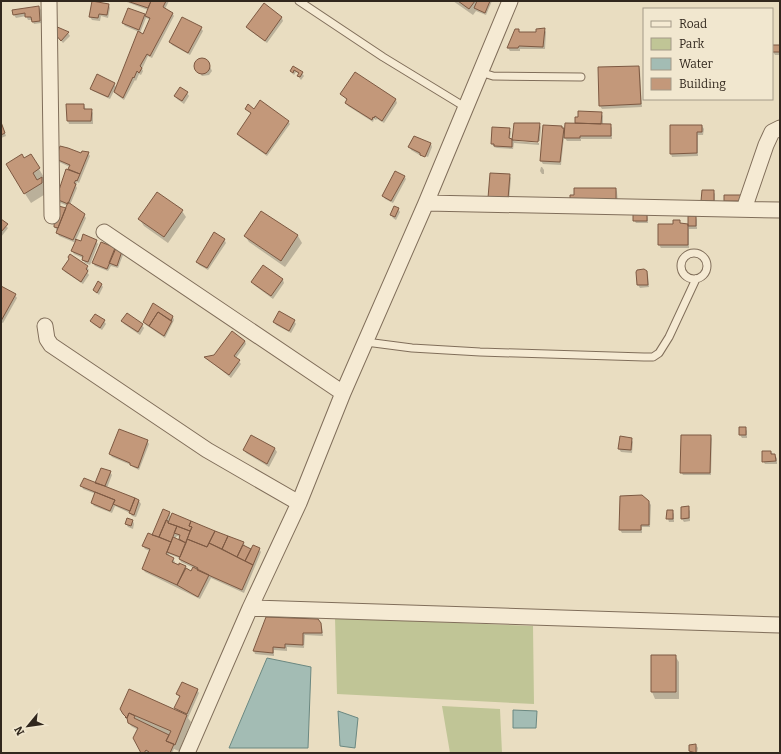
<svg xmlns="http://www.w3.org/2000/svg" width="781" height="754" font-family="Bitter,serif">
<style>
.green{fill:#c0c596}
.water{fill:#a3bcb4;stroke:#6b8881}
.shadow{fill:#0003;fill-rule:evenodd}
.building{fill:#c3987a;stroke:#7d5942}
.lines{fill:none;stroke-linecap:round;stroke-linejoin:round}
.service-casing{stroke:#806e5a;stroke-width:9}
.minor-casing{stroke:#806e5a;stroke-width:17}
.service{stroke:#f5ead3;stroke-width:7}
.minor{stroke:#f5ead3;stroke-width:15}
</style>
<rect width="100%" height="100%" fill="#e9ddc1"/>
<path class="green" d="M335 618 533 626 534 704 337 694Z
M442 706 500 709 502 753H450Z"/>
<path class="water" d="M267 658 311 667 308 748H229Z
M513 710 537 711 536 728H513Z
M338 711 358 718 355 748 340 746Z"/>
<path class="shadow" d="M124 1H169L165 9 172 13 174 16 152 58 148 56 142 69 143 71 141 75 139 74 136 81 135 80 124 100 117 95 114 91 110 99 93 91 91 88 114 84 116 87 139 32 125 26 123 23 144 15 145 17 148 10ZM146 18 151 20 144 35 140 33Z
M453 1H492L486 15 476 11 473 15Z
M264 4 282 18 283 21 267 43 249 30 247 27Z
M109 5 110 8 108 18 101 16 100 21 92 20 90 17Z
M39 7 41 10V23L34 24 32 20H28L26 16 16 18 14 15Z
M56 28 68 33 70 36 63 43 58 37Z
M201 28 203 31 190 55 172 45 170 42Z
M544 29 546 32 545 49H520V51H510L508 48 518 30 520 33H537Z
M780 47V55H775L773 52Z
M772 54 773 56 772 79Z
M203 58 208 62 212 71 209 75 202 76 196 69 195 64 198 60Z
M294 67 302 73 304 76 301 80 298 76 299 74 296 72 294 75 293 74 291 71Z
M639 67 640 70 642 107 602 109 600 106Z
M355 73 396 100 397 103 384 123 377 119 376 120 374 119 373 122 348 106 346 103 347 100 341 94Z
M187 93 189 96 184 104 177 99 175 96Z
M67 105H84L86 110H91L93 113V124H69L68 121Z
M246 109 255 110 288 121 290 124 267 156 240 137 238 134 252 114Z
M601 113 603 116V125H610L612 128V139H581V141H567L564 137 561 165 543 164 541 161 562 127 565 133 576 124V118Z
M1 123 6 136 1 138Z
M514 124H539L541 127 540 141 514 139V141L539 143V145L514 143 513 149 497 148 494 147 492 144 493 128 509 129 511 132 510 139 513 140Z
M702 126 704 129 703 135H698V156L672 157 671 154Z
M414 137 431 144 432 147 428 157 421 154V156L411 150 410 147Z
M60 147 82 154 88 153 90 156 79 183 77 182 76 186 77 188 70 205 84 215 86 218 76 240 81 242 96 241 98 244 90 265 85 263 83 260V258L74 254 72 251 76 243 59 236 55 227 68 206 58 202 57 187 60 188 70 167 59 162 57 159V152Z
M24 160 39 169 45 179 43 180 47 188V193L31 203 13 175Z
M541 167H542L544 170V174H542L540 171Z
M509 175 511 178 509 201H491Z
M404 176 406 179 393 203 385 199 383 196Z
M616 189 617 192 618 203 573 202Z
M713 191 715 194V204L702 201Z
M398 209 400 212 396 220 393 218 391 215Z
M182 211 186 217 168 243 144 226 140 220Z
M261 212 298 236 302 243 285 267 249 242 245 236Z
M647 215 648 218V223H636L634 220Z
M696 217 697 220V229H689V248H661L659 245 674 225 679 221 681 224 689 225Z
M1 221 8 228 1 237Z
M224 239 226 243 208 270 199 265 197 262Z
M122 252 123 255 118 268 111 266 108 271 95 266 93 263Z
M70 259 87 267 89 270 87 272 89 275 83 284 65 272 63 269Z
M263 266 283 280 284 283 273 299 254 285 252 282Z
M647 272 648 275 649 287 640 288 638 285Z
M101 284 103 287 99 295 94 290Z
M1 287 15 295 17 298 3 323 1 322Z
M127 314 142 325 144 328 140 335 124 324 122 321Z
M173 317 174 320 165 338 146 325 144 322Z
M91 321H104L106 324 102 330 93 324Z
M294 321 296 324 291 333 276 325 274 322Z
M245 341 246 344 236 358 241 364 231 378 205 357 214 356Z
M745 428 747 431V438H742L740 435Z
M251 436 275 449 277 452 269 467 246 453 244 450Z
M711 436 712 439 711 475H683L681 472Z
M631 439 633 442 632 453 621 452 619 449Z
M147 441 149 444 139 470 133 467 131 465 112 457 110 454Z
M771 452 777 458V464H765L763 461Z
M110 472 112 475 107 488 139 501 141 504 136 517 132 516 130 513 115 506 112 513 94 506 92 503 96 494 83 489 82 486 96 484Z
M649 502 651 505 650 527H642V533H622L620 530Z
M688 508 690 511V521L684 522 682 519Z
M672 511 674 514V522H669L668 519Z
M169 513 171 517 244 543 245 547 251 550 259 549 261 552 244 593 211 578 200 599 145 572 143 569 150 551 145 549 143 546 153 536ZM177 536 181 537 179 541 175 539ZM169 554 179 558 181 562 194 568 192 572 180 564 179 566 174 564 175 562 173 559 168 556Z
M133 521 134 524 133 529 128 527 126 524Z
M267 618 317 620 322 627 323 636 305 635 304 648 287 647V651L274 650V656L255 654 254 651Z
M675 656 679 662V699H655L652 692Z
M197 690 199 693 188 718 191 722 179 751 174 749 172 753H150V749L148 753H142L138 730 131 726 121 709 177 711 176 708 180 698 177 694Z
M696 745 698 748 697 753H691L690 751Z"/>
<path class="building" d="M92 1 109 4 107 15 99 14 98 18 89 17Z
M127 1H151L148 8Z
M151 1H166L163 7 173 13 150 56 147 54 140 66 142 68 139 73 137 71 134 78 133 77 123 98 114 92 138 31 143 34 150 18 145 16Z
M458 1H475L469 9Z
M477 1H490L485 13 474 8Z
M264 3 282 17 265 41 246 27Z
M39 6 40 21 32 22 31 17H25V13L13 15 12 10Z
M128 8 145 14 139 30 122 23Z
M182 17 202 27 188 53 169 42Z
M55 26 69 32 61 41 55 34Z
M545 28 543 47 519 46 518 48H507L515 29H519V32H536V29Z
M772 45H780V52H772Z
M194 66a8 8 0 1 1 16 0a8 8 0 1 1-16 0Z
M293 66 303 72 300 77 297 76 299 73 294 70 293 73 290 71Z
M639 66 641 104 599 106 598 67Z
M355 72 396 99 382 121 375 116 374 118 373 117 372 120 345 103 347 99 340 94Z
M97 74 115 83 108 97 90 89Z
M180 87 188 92 182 101 174 96Z
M260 100 289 121 266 154 237 134 251 113 245 109 248 104 254 109Z
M66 104H84V109H92L91 121H67Z
M578 111 602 112 601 124 575 123V117H578Z
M1 122 5 133 1 135Z
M514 123H540L538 142 512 140Z
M565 123 611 124V136H580V138H564Z
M543 125 562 126V128H564L560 162 540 161Z
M670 125H702V132H697V153L670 154Z
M492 127 510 128 509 138 512 139V147L494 146V144H491Z
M414 136 431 143 425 157 420 155V153L408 147Z
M60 146 68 148 81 153 82 151 89 152 80 174 68 169 70 165 56 159Z
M22 154 24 158 31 154 40 168 33 173 37 180 42 177V183L24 194 6 164Z
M66 169 80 174 77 181 76 180 74 183 76 184 68 204 56 199Z
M395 171 405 176 391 201 382 196Z
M490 173 510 174 508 199 488 198Z
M574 188H616V200L570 199V195H574Z
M702 190H714V201H701Z
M157 192 183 210 164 237 138 219Z
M724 195H742L744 201H724Z
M68 202 85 214 73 240 56 233Z
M55 205 66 208 58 228 54 227Z
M394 206 399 208 395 217 390 215Z
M261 211 298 235 281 261 244 236Z
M633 213 647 214V221H633Z
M688 216H696V226H688Z
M1 219 8 224 1 232Z
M673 220H680V223L688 224V245H658V224H673Z
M214 232 225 239 207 268 196 262Z
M83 234 97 240 88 262 82 260 83 256 71 251 76 240 75 239 81 241Z
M101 242 116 248 107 269 92 263Z
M115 248 122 251 117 266 109 263Z
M70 254 88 266 86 269 88 271 81 282 62 269 69 259 68 257Z
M263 265 283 279 271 296 251 282Z
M644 269 647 271 648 285H637L636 272 637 270Z
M98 281 102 284 97 293 93 290Z
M1 286 16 294 1 321Z
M153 303 173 316 171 321 158 312 149 326 143 322Z
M279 311 295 320 289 331 273 322Z
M158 312 172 321 164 336 149 326Z
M127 313 143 324 138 332 121 321Z
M95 314 105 320 100 328 90 321Z
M232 331 245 341 234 356 240 360 229 375 204 357 214 355Z
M739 427H746V435H739Z
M119 429 148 440 138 468 130 465V463L109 454Z
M251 435 275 448 267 464 243 450Z
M681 435H711L710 473H680Z
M620 436 632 438 631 450 618 449Z
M762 451H771V454H775L776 461 762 462Z
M101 468 111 471 105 486 95 483Z
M84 478 135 498 130 511 113 504 115 500 80 486Z
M95 492 115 500 110 511 91 503Z
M642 495 649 501V525H641V530H619L620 496Z
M135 498 139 500 134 515 129 513Z
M689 506V518L681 519V507Z
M163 509 170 512 159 537 152 535Z
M667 510H673V519H666Z
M172 513 191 521 189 526 192 527 190 531 168 523Z
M127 518 133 520 131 526 125 524Z
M166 520 168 521V523L177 526 171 542 159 537Z
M191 521 215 531 207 547 187 539 192 527 189 526Z
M177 526 190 531 186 543 179 539 180 535 174 533Z
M215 531 228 536 222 549 209 543Z
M148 533 171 542 166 554 174 558 172 562 179 565V563L186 566 177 585 142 569 150 549 142 546Z
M228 536 244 542 237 557 222 549Z
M173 537 186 543 180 557 167 552Z
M187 539 207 547 209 543 253 565 242 590 197 570 198 568 179 559Z
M243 545 251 549 245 561 237 557Z
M253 545 260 548 253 565 245 561Z
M193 567 209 575 198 597 177 585 186 568 191 571Z
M266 617 318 619 321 623 322 633H303V645L285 644V648L273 647V653L253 651Z
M651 655H676V692H651Z
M182 682 198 689 187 714 174 708 180 696 176 694Z
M129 689 187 715 175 745 166 741 171 731 129 713 127 718 123 714 120 709Z
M129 713 135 716 134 718 169 735 166 741 174 744 170 753H149V752L146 750 144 753H141L133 738 138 728 128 723 127 718 125 717 127 718Z
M696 744V753L689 751V745Z"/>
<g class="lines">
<defs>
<path id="service" d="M299 1 383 57 465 107
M480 72 493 76 581 77
M681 266a13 13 0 1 1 26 0a13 13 0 1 1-26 0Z
M366 342 412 348 480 352 644 357H653L659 353 669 337 696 279"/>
<path id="minor" d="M49 1 52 216
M426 203 780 210
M744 209 766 145 772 132 780 128
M104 232 343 393
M45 326 47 339 51 345 207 450 299 503
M250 608 780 625
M187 753 250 608 299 503 343 393 426 203 510 1"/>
</defs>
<use href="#service" class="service-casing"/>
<use href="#minor" class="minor-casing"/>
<use href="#service" class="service"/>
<use href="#minor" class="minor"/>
</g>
<rect width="781" height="754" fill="none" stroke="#31271d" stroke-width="4"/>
<rect x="643" y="8" width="130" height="92" fill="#f1e7cf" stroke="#a49a88"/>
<rect x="651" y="21" width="20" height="6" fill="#f5ead3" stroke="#a49a88"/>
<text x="679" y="28" font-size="12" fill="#31271d">Road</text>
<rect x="651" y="38" width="20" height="12" fill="#c0c596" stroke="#a49a88"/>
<text x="679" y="48" font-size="12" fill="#31271d">Park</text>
<rect x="651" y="58" width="20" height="12" fill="#a3bcb4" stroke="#a49a88"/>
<text x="679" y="68" font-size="12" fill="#31271d">Water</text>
<rect x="651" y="78" width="20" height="12" fill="#c3987a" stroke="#a49a88"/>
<text x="679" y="88" font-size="12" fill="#31271d">Building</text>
<g transform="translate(28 726) rotate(241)" stroke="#f1e7cf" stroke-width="3" paint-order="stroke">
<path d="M0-3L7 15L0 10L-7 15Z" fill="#31271d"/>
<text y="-6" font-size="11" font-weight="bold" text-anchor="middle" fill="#31271d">N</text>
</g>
</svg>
